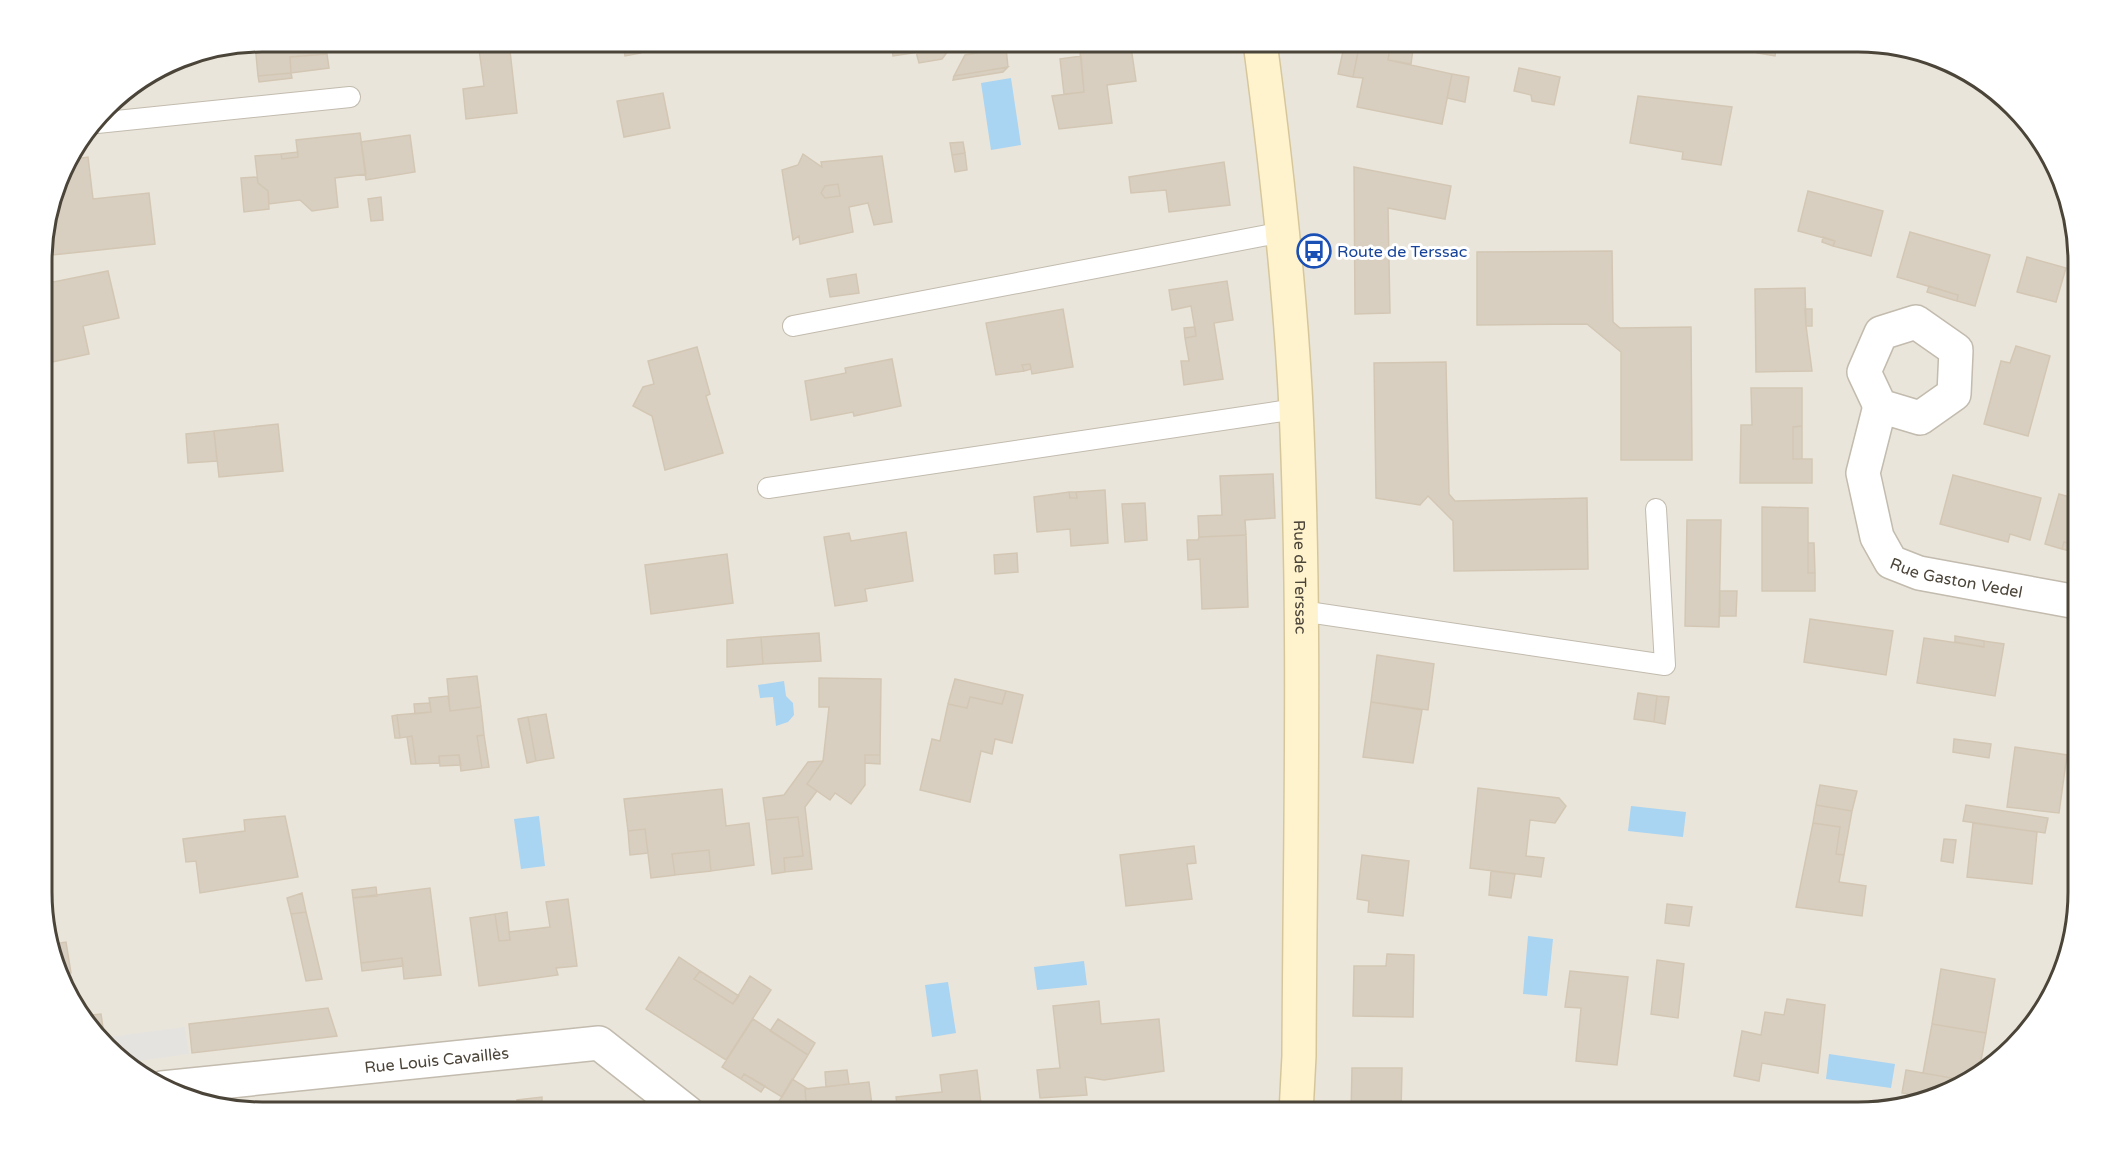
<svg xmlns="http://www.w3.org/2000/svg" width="2120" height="1155" font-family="'Varela Round',sans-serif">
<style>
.residential{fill:#eae5da}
.parking{fill:#e5e3e0}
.water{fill:#a9d4f2}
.building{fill:#d8cfc1;stroke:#d3c7b4;stroke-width:1.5}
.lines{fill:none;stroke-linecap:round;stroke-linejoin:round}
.lane-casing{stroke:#c2bbae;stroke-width:22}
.street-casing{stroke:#c2bbae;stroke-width:36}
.secondary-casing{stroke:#d6c79b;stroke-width:36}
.lane{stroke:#fff;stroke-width:20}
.street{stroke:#fff;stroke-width:33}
.secondary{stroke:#fff3cd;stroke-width:33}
.labels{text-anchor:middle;stroke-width:6;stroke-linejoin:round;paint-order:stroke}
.transit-label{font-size:16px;fill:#164399;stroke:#fff;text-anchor:start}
.street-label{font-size:16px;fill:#4b4439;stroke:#fff}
.rim{fill:none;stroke:#4b4439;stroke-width:3}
</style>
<rect width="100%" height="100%" fill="#f6f3ec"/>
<path class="residential" d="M263 42H1857L1955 65 2041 140 2076 234 2078 893 2055 990 2023 1038 1980 1076 1928 1101 1872 1113H263L165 1090 87 1026 44 922 43 248 65 165 117 97 178 59Z"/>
<path class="parking" d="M185 1027 189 1054 130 1062 101 1038Z"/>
<path class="water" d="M1011 78 1021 145 991 150 981 83Z
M784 681 786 696 793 703 794 715 788 722 776 726 773 697 760 698 758 685Z
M1631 806 1686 812 1683 837 1628 831Z
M539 816 545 866 521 869 514 819Z
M1528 936 1553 939 1547 996 1523 994Z
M1084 961 1087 985 1037 990 1034 967Z
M948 982 956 1033 932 1037 925 985Z
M1829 1054 1895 1064 1891 1088 1826 1079Z"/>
<path class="building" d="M262 42H326L327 54 290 57 291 73 258 76 255 44Z
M478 42H509L517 113 466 119 463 89 484 86Z
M622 42H639L641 53 625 56Z
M891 42H938L939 49 893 56Z
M938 42H950L951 47 942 59 919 63 916 52 939 49Z
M1079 42H1123L1124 48 1131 47 1136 81 1107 85 1112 123 1059 129 1052 96 1084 92Z
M1123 42H1131V47L1124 48Z
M1345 42H1360L1353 77 1338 74Z
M1360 42H1391L1388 60 1452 74 1442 124 1357 107 1363 78 1353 77Z
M1391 42H1414L1411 64 1388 60Z
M1759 42H1777L1775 56 1757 53Z
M1006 48 1008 67 954 76 965 55Z
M327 54 329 68 291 73 290 57Z
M1081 56 1084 92 1064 94 1060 59Z
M1008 67 1003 72 953 80 954 76Z
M1519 68 1560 77 1554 105 1532 101 1531 95 1514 91Z
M291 73 292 78 259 82 258 76Z
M1452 74 1469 77 1465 102 1447 98Z
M663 93 670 128 624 137 617 101Z
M1638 96 1732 107 1721 165 1682 159 1683 152 1630 143Z
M360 133 366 174 335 178 338 207 312 211 300 200 269 204 268 191 258 183 255 156 281 154 282 159 298 157 296 140Z
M410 135 415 172 366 180 361 142Z
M963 142 965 153 952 155 950 143Z
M298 152V157L282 159 281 154Z
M965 153 967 170 955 172 952 155Z
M803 154 822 167 821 162 882 156 892 222 874 225 868 203 849 207 853 232 800 244 799 236 793 240 782 170 798 165Z
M88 157 93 199 149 193 155 244 43 256 65 165 69 160Z
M1224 162 1230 205 1169 212 1166 190 1131 193 1129 177Z
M1354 167 1451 186 1445 219 1388 208 1390 313 1355 314Z
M257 177 258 183 268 191 269 209 244 212 241 178Z
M838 184 840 196 825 198 821 193 825 186Z
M1808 191 1883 211 1871 256 1833 246 1835 241 1798 231Z
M381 197 383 220 371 221 368 199Z
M1910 232 1990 255 1975 306 1957 301 1958 295 1897 277Z
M1823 237 1835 241 1833 246 1822 242Z
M1612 251 1613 322 1620 328 1691 327 1692 460H1621V352L1587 324 1477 325V252Z
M2027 257 2066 268 2056 302 2017 292Z
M108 271 119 318 83 326 89 354 43 364V284Z
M856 274 859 293 830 297 827 279Z
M1227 281 1233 320 1214 323 1223 379 1184 385 1181 361H1189L1185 338 1196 336 1191 306 1172 310 1169 290Z
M1929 286 1958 295 1957 301 1927 292Z
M1805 288 1806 326 1812 371 1756 372 1755 289Z
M1063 309 1073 367 1032 374 1030 364 1022 365 1024 371 996 375 986 323Z
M1805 309H1812V326H1806Z
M1195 327 1196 336 1185 338 1184 328Z
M2016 346 2050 356 2028 436 1984 424 2001 361 2010 363Z
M697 347 710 394 706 396 723 453 665 470 652 416 633 406 643 387 654 384 648 361Z
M892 359 901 406 854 416 853 412 811 420 805 381 846 373 845 368Z
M1446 362 1449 494 1455 501 1587 498 1588 569 1454 571 1453 521 1428 496 1420 505 1376 498 1374 363Z
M1030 364 1031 369 1024 371 1022 365Z
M1751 388H1802V426L1793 427V459H1812V483H1740L1741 425H1752Z
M278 424 283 471 219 477 214 431Z
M1802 426V459H1793V427Z
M214 431 217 461 188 463 186 434Z
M1273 474 1275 518 1245 520 1246 535 1199 537 1198 516 1222 515 1220 476Z
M1953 475 2041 498 2030 540 2010 534 2008 542 1940 524Z
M1105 490 1108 543 1071 546 1070 529 1037 532 1034 497 1069 492 1070 498H1077L1076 492Z
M1069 492H1076L1077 498H1070Z
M2059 494 2077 499V546L2064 542 2062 549 2045 544Z
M1145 503 1147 540 1125 542 1122 504Z
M1762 507 1808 508V573H1815V591H1762Z
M1687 520H1721L1719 627 1685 626Z
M906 532 913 581 865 589 867 601 835 606 824 537 849 533 851 541Z
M1246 535 1248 607 1202 609 1200 559 1188 560 1187 540H1198L1199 537Z
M2064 542 2077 546V553L2062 549Z
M1808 543H1814L1815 573H1808Z
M1017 553 1018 572 995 574 994 555Z
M727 554 733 603 651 614 645 565Z
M1720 591H1737L1736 616H1720Z
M1810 619 1893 631 1886 675 1804 662Z
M819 633 821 661 763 664 761 637Z
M1955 636 1984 641V647L1955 642Z
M761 637 763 664 727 667V640Z
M1924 638 1984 647V641L2004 644 1995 696 1917 683Z
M1377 655 1434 664 1428 710 1371 702Z
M477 676 481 707 450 711 447 679Z
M819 678 881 679 880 755H865V785L851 804 835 793 830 800 807 784 823 761 829 707H819Z
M955 679 1006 691 1002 704 970 697 967 708 948 704Z
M1006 691 1023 695 1012 743 995 739 992 754 981 751 970 802 920 790 932 739 940 741 948 704 967 708 970 697 1002 704Z
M1638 693 1657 696 1654 722 1634 719Z
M448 696 450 711 481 707 484 735 477 736 482 768 461 771 459 755 439 756V763L416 764 412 736 400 738 397 715 431 712 429 698Z
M1657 696 1669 697 1665 724 1654 722Z
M1371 702 1422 710 1413 763 1363 757Z
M430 703 431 712 415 714 414 704Z
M546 714 554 758 536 761 528 717Z
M397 715 400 738H395L392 716Z
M528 717 536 761 527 763 518 719Z
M484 735 489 767 482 768 477 736Z
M412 736 416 764H411L407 737Z
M1954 739 1991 744 1989 758 1953 752Z
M2015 747 2067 755 2059 813 2007 807Z
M459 755 461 765 440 766 439 756Z
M865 755H880V764L865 763Z
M823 761 807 784 817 791 805 807 812 869 785 872 784 858 803 856 798 817 766 820 763 798 784 795 808 762Z
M1820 785 1857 791 1852 811 1816 805Z
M1478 788 1559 798 1566 806 1555 823 1530 820 1526 856 1544 858 1541 877 1470 868Z
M722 789 726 826 749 823 754 865 711 871 709 850 672 854 675 875 651 878 645 829 628 831 624 799Z
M1816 805 1852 811 1844 855 1836 854 1840 827 1813 823Z
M1966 805 2048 818 2045 833 1963 821Z
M285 816 298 877 200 893 196 861 186 862 183 839 245 831 244 820Z
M798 817 803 856 784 858 785 872 772 874 766 820Z
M1813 823 1840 827 1836 854 1844 855 1839 882 1866 886 1862 916 1796 907Z
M1973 823 2037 832 2032 884 1967 877Z
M645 829 648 853 630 855 628 831Z
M1944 839 1956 840 1953 863 1941 861Z
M1194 846 1196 863 1187 864 1192 899 1126 906 1120 855Z
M709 850 711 871 675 875 672 854Z
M1362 855 1409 861 1403 916 1368 912 1369 901 1357 899Z
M1491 871 1515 874 1511 898 1489 895Z
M376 887 377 896 353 898 352 890Z
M430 888 441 975 404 979 402 958 361 963 353 898Z
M302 893 306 912 291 914 287 898Z
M568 899 577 966 556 968 558 975 479 986 470 918 495 914 499 941 510 940 509 932 550 927 546 902Z
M1667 904 1692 907 1689 926 1665 923Z
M306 912 322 979 306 981 291 914Z
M507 912 510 940 499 941 495 914Z
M66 942 71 973 66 974 53 944Z
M1387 954 1414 955 1413 1017 1353 1016 1354 966H1386Z
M679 957 700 971 694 979 733 1004 750 976 771 990 726 1060 646 1009Z
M402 958 403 966 362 971 361 963Z
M1657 960 1684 964 1678 1018 1651 1014Z
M1941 969 1995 979 1986 1033 1932 1024Z
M700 971 739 996 733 1004 694 979Z
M1570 971 1628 977 1617 1065 1576 1061 1581 1008 1565 1007Z
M1787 999 1825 1005 1818 1073 1762 1063 1759 1081 1734 1076 1742 1031 1761 1035 1765 1012 1784 1015Z
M1099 1001 1101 1024 1159 1019 1164 1071 1104 1080 1085 1077 1087 1095 1040 1098 1037 1070 1060 1068 1053 1006Z
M328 1008 337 1036 192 1053 189 1024Z
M101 1014 104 1035 98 1036 87 1026 83 1016Z
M753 1019 808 1055 782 1097 744 1074 741 1079 722 1067Z
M778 1019 815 1043 808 1055 770 1031Z
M1932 1024 1986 1033 1978 1077 1969 1081 1923 1073Z
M1352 1068H1402L1401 1113H1351Z
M847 1070 849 1084 826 1087 825 1072Z
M977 1070 982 1113H898L896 1097 942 1092 940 1075Z
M1906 1070 1923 1073 1969 1081 1934 1099 1902 1093Z
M744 1074 765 1086 761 1092 741 1079Z
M792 1079 808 1089H805L807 1113H792L778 1103Z
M869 1082 873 1113H807L805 1089Z
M542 1097V1103L518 1106 517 1100Z
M542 1103 544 1113H492L491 1109Z"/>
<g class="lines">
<defs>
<path id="lane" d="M97 123 350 97
M793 326 1283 232
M768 488 1296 409
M1301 611 1665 665 1656 509"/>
<g id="street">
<path d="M1916 322 1956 350 1954 394 1920 418 1880 406 1864 372 1881 333Z"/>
<path id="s1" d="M1880 406 1863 473 1877 537 1891 562 1919 573 2077 602"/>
<path id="s2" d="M162 1088 599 1043 688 1113"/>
</g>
<g id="secondary">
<path id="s3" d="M1260 42C1276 163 1290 285 1296 408 1306 624 1300 840 1299 1056L1296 1113"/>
</g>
</defs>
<use href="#lane" class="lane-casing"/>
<use href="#street" class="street-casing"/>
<use href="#secondary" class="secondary-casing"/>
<use href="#lane" class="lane"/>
<use href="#street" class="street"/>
<use href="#secondary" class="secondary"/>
</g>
<defs>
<symbol id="bus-ring" viewBox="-11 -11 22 22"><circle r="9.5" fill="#fff" stroke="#1a4fb4" stroke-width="1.5"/><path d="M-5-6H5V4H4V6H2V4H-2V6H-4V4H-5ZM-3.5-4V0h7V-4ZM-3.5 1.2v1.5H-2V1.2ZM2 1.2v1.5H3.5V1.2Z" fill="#1a4fb4"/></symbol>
</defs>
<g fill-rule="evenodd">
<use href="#bus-ring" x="1295" y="232" width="38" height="38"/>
</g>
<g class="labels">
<g class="transit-label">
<text x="1337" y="257">Route de Terssac</text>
</g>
<g class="street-label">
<text dy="6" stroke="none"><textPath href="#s1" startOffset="231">Rue Gaston Vedel</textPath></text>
<text dy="6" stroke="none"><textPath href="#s3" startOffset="537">Rue de Terssac</textPath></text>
<text dy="6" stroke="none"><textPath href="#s2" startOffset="276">Rue Louis Cavaillès</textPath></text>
</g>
</g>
<path d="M0 0H2120V1155H0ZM262 52H1858A210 210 0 0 1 2068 262V892A210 210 0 0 1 1858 1102H262A210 210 0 0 1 52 892V262A210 210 0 0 1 262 52Z" fill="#fff" fill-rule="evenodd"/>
<path class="rim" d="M262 52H1858A210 210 0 0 1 2068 262V892A210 210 0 0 1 1858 1102H262A210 210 0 0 1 52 892V262A210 210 0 0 1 262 52Z"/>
</svg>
